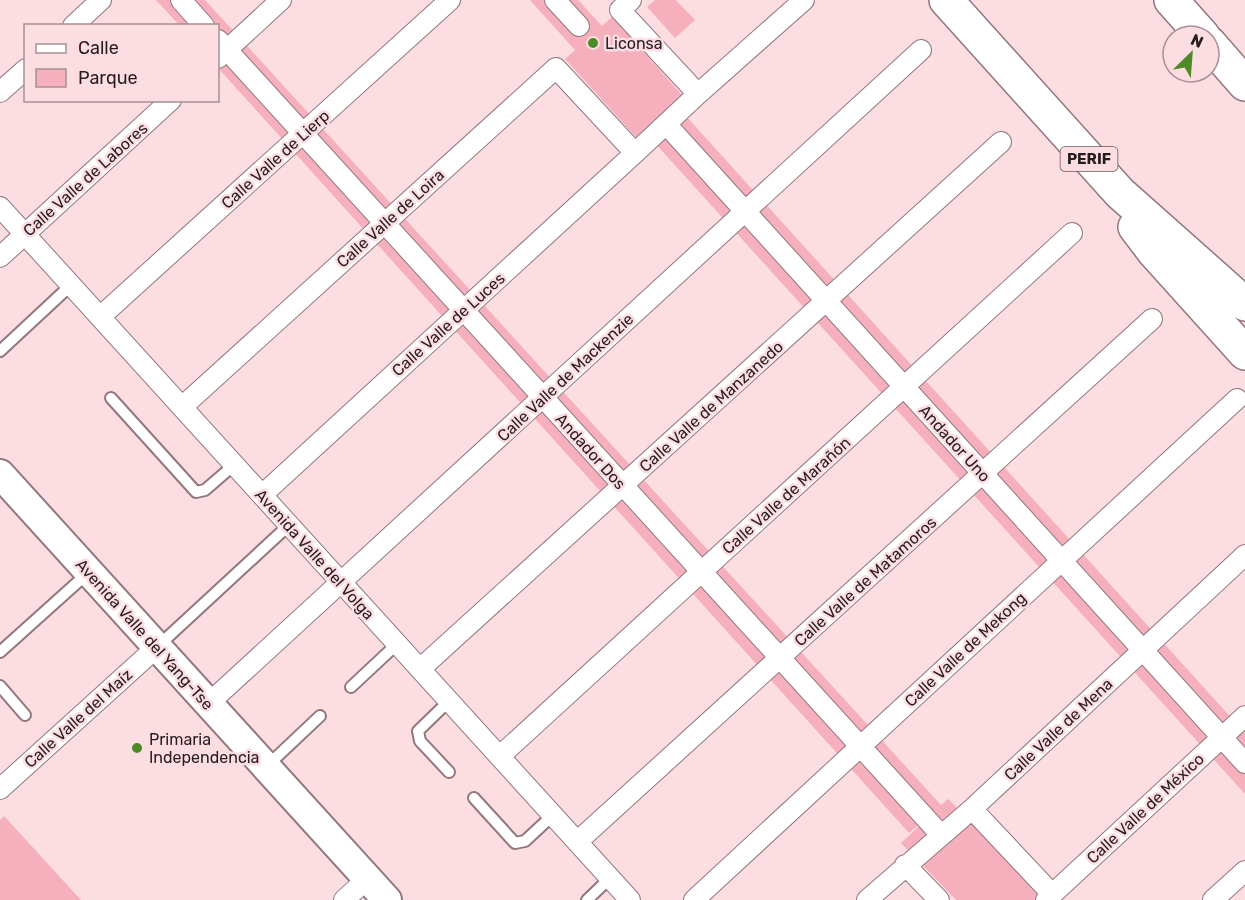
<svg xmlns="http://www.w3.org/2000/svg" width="1245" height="900" font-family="Rubik,sans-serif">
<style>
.green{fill:#f6afbd}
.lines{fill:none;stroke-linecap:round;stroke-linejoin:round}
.lane-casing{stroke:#92777c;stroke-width:14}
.street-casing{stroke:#92777c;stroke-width:22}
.secondary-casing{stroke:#92777c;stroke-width:32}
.highway-casing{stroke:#92777c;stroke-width:36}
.lane{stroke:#fff;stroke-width:10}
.street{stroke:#fff;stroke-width:20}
.secondary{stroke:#fff;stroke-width:28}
.highway{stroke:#fff;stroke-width:33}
.poi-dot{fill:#4e8a28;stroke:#fbdde2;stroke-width:2}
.labels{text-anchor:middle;stroke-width:5;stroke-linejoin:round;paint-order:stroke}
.shield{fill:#fbdde2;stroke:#675759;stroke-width:1.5}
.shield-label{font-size:15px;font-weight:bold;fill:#271d1e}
.poi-label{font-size:16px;fill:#271d1e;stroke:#fbdde2;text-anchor:start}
.street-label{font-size:16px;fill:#271d1e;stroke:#fbdde2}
</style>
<rect width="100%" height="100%" fill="#fbdde2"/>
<path class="green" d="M156 0H205L941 805 948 799 1043 893 1036 900H956L901 843 938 808 909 833 218 68V26L179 25Z
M530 0H578L602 26 612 17 692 106 684 114 1245 733V794L653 141 646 148 565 59 575 50Z
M655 0H676L695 20 675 38 647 7Z
M4 816 81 900H0V820Z"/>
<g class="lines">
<defs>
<path id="lane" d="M0 351 71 285
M111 398 196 492 205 490 234 465
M157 647 289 525
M0 652 89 572
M0 686 25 715
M351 687 397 644
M266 767 320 716
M449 772 420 741 418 731 449 701
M474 798 515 843 525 841 553 815
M587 900 610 878"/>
<path id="street" d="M181 0 204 26
M555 0 579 26
M631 0 620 10 698 94 804 0
M73 26 101 0
M218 40 941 835
M218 58 281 0
M0 92 26 69
M666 124 1245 763
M635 153 698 94
M0 207 630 900
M0 257 171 100
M100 317 450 0
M182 407 556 68 635 153 262 495
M420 669 1001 142
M208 704 921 50
M500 756 1072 233
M0 789 157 647
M972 809 1052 894
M577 842 1152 319
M905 865 939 900
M344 900 367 879
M694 900 1237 399
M867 900 972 809 1245 555
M1046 900 1245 716
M1213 900 1245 871"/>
<path id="secondary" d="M0 474 387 900"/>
<path id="highway" d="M946 0 1120 193 1245 304
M1171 0 1203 36
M1209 43 1245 84
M1135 227 1154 252 1245 353"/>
</defs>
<use href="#lane" class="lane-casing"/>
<use href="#street" class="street-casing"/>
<use href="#secondary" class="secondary-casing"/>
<use href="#highway" class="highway-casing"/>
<use href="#lane" class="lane"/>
<use href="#street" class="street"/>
<use href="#secondary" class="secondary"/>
<use href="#highway" class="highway"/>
</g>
<g class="poi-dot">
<circle cx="593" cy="43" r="6"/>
<circle cx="137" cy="748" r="6"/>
</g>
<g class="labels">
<rect class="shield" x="1060.5" y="147" width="57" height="24" rx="4.5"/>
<g class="shield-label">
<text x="1089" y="164">PERIF</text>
</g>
<g class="poi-label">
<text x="605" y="49">Liconsa</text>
<text x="149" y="745">Primaria<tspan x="149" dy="18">Independencia</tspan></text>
</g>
<g class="street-label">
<text transform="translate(275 159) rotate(-42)" y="6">Calle Valle de Lierp</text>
<text transform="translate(85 179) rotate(-42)" y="6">Calle Valle de Labores</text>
<text transform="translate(390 218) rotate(-42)" y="6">Calle Valle de Loira</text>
<text transform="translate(448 324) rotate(-42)" y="6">Calle Valle de Luces</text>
<text transform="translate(565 377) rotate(-43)" y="6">Calle Valle de Mackenzie</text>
<text transform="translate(711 406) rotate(-42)" y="6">Calle Valle de Manzanedo</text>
<text transform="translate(955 443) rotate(48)" y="6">Andador Uno</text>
<text transform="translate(591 451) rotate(48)" y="6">Andador Dos</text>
<text transform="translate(786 495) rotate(-42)" y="6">Calle Valle de Marañón</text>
<text transform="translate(315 554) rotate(48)" y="6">Avenida Valle del Volga</text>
<text transform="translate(865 581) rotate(-42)" y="6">Calle Valle de Matamoros</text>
<text transform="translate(145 634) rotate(48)" y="6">Avenida Valle del Yang-Tse</text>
<text transform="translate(965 649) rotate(-43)" y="6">Calle Valle de Mekong</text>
<text transform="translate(78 718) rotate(-42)" y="6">Calle Valle del Maíz</text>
<text transform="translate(1058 729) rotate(-43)" y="6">Calle Valle de Mena</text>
<text transform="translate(1145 808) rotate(-43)" y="6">Calle Valle de México</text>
</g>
</g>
<rect x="24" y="24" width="195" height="78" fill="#fbdde2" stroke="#a69094" stroke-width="1.5"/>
<rect x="36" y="44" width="30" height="9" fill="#ffffff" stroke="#a69094" stroke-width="1.5"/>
<text x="78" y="54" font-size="18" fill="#271d1e">Calle</text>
<rect x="36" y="69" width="30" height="18" fill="#f6afbd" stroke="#a69094" stroke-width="1.5"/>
<text x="78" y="84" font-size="18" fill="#271d1e">Parque</text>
<g transform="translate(1191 54) rotate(25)"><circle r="28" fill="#fbdde2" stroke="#a69094" stroke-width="1.5"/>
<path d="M0-4.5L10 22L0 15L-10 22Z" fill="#4e8a28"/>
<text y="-9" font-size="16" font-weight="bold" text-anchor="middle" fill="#271d1e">N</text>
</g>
</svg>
